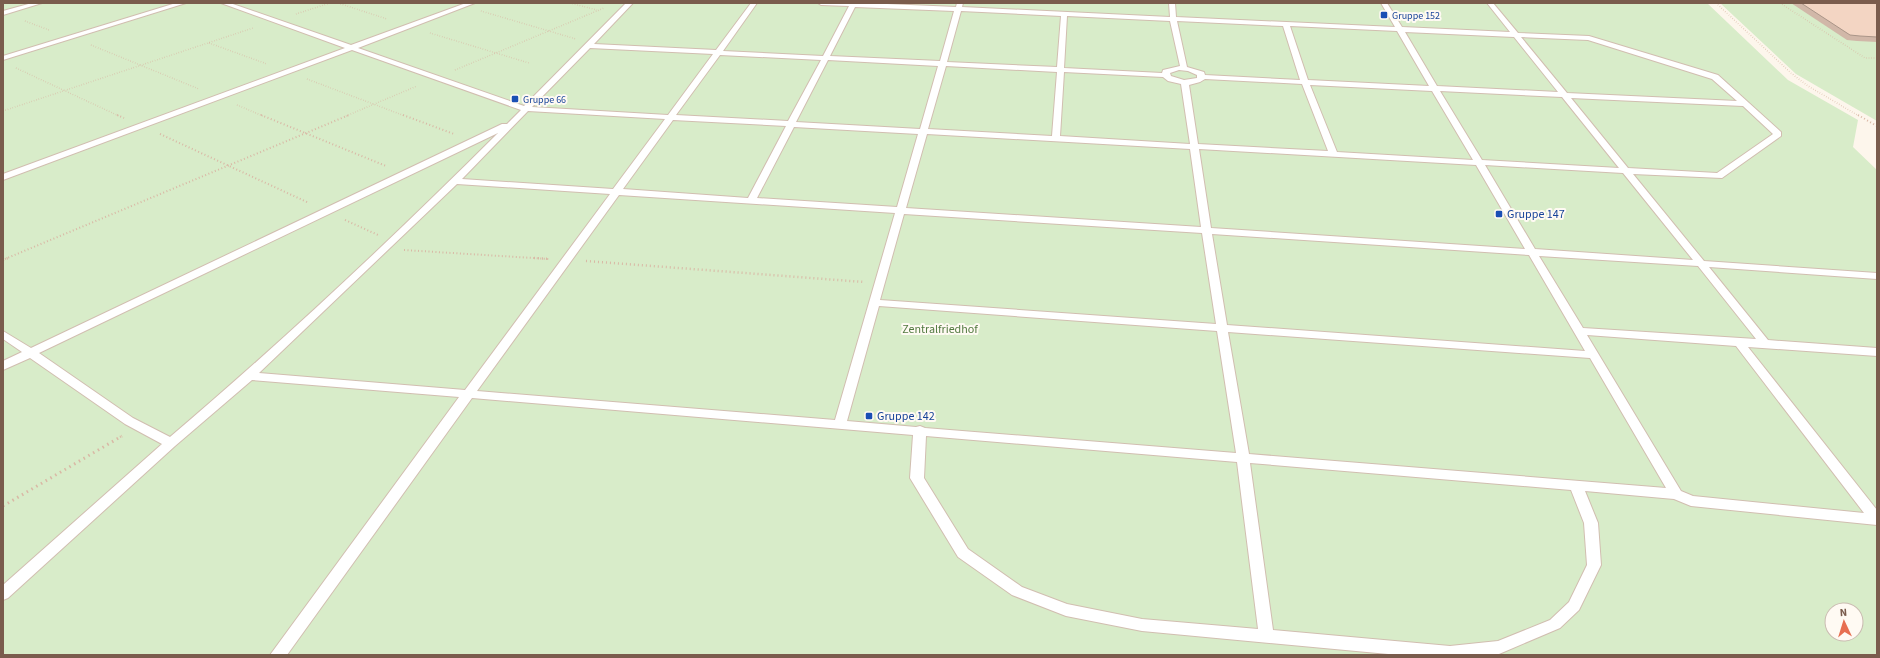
<svg xmlns="http://www.w3.org/2000/svg" width="1880" height="658" font-family="'Source Sans 3',sans-serif">
<style>
.green{fill:#d8ecc9;fill-rule:evenodd}
.lines{fill:none;stroke-linecap:round;stroke-linejoin:round}
.service-casing{stroke:#d1beb0;stroke-width:2}
.path-far3{stroke:#d9b8a5;stroke-width:1.5;stroke-dasharray:0.5 2;stroke-linecap:butt}
.path-far2{stroke:#d9b8a5;stroke-width:2;stroke-dasharray:1 2.5;stroke-linecap:butt}
.path-far1{stroke:#d9b8a5;stroke-width:2.5;stroke-dasharray:1 3;stroke-linecap:butt}
.path{stroke:#d9b8a5;stroke-width:3;stroke-dasharray:1.5 4;stroke-linecap:butt}
.service{fill:#fff;fill-rule:evenodd}
.wall{fill:#d1b7a8}
.building{fill:#f3d5c3;stroke:#aa9588}
.transit-dot{fill:#1a4fb4;stroke:#fffaf3;stroke-width:1.5}
.labels{text-anchor:middle;stroke-width:4;stroke-linejoin:round;paint-order:stroke}
.far-transit-label{font-size:10px;fill:#164399;stroke:#fffaf3;text-anchor:start}
.transit-label{font-size:12px;fill:#164399;stroke:#fffaf3;text-anchor:start}
.park-label{font-size:12px;fill:#537a41;stroke:#fffaf3}
</style>
<rect width="100%" height="100%" fill="#fdf6ec"/>
<path class="green" d="M3 3H1707L1788 80 1858 120 1853 147 1877 170V655H3ZM1832 610H1856V634H1832Z
M1720 3H1877V121L1796 74Z"/>
<g class="lines">
<defs>
<path id="service" d="M32 3H42L3 15V11Z
M176 3H186L3 60V56Z
M221 3H230L351 45 466 3H475L358 48 524 106 626 3H633L594 44 716 50 751 3H757L723 51 823 56 849 6 821 5 818 3H864L956 7 957 3H963L962 7 1170 17 1169 3H1175L1176 17 1395 27 1381 3H1387L1402 27 1510 32 1487 3H1493L1518 33 1589 36 1718 75 1781 132V136L1722 178 1633 174 1704 261 1877 273V279L1709 267 1768 340 1877 348V356L1748 347 1877 510V525L1691 506 1674 499 1585 491 1598 523 1601 565 1579 610 1560 628 1499 654 1399 655 1142 631 1066 616 1012 595 958 557 910 478 913 435 472 398 287 655H270L459 397 252 380 175 446 8 598 3 600V585L162 444 125 424 30 358 3 370V361L22 352 3 339V331L31 348 502 124H507L521 110 352 50 3 180V174L345 48ZM855 7 954 11 940 61 830 56ZM961 11 1061 16 1057 67 947 62ZM1067 16 1170 21 1180 66 1163 70 1162 73 1064 68ZM1177 21 1283 26 1300 80 1205 75 1204 72 1187 67ZM1290 26 1397 31 1429 86 1308 80ZM1405 32 1514 37 1558 92 1437 86ZM1521 37 1588 40 1712 79 1737 101 1567 93ZM590 48 713 54 668 115 532 107ZM720 55 821 60 788 121 676 115ZM828 60 938 66 920 129 796 122ZM946 66 1057 72 1052 136 928 129ZM1179 70 1188 71 1197 75V78L1184 80 1171 76 1170 73ZM1064 72 1163 77 1168 81 1181 84 1190 144 1060 136ZM1205 79 1302 84 1328 151 1198 144 1189 85 1200 82ZM1310 85 1432 91 1473 160 1337 152ZM1440 91 1562 97 1619 168 1482 160ZM1571 98 1743 106 1773 134 1717 173 1628 168ZM528 111 665 119 613 189 462 179ZM673 120 786 126 748 198 623 189ZM794 127 918 134 897 207 757 198ZM498 133C393 238 283 341 170 437L133 418 39 353ZM927 134 1190 149 1201 227 906 208ZM1199 149 1476 165 1525 249 1211 228ZM1485 165 1623 173 1693 260 1535 249ZM457 184 610 194 465 390 259 373ZM619 195 895 213 835 420 477 391ZM904 214 1202 233 1216 324 880 300ZM1212 234 1529 255 1585 351 1227 325ZM1539 256 1698 266 1756 339 1583 328ZM879 306 1217 331 1236 453 925 428 920 426 916 427 847 421ZM1228 332 1590 358 1666 488 1249 454ZM1587 335 1736 346 1864 513 1693 496 1681 491ZM926 436 1237 462 1258 629 1142 619 1067 604 1022 587 968 549 924 478ZM1250 463 1571 490 1584 523 1587 565 1569 602 1550 620 1498 641 1450 646 1273 630Z"/>
</defs>
<use href="#service" class="service-casing"/>
<path class="path-far3" d="M338 3 387 19
M570 3 597 10
M1716 3 1791 73 1808 86 1859 116
M1780 3 1865 58H1877
M481 11 576 39
M296 14 330 3
M25 21 49 30
M430 33 529 63
M209 43 267 64
M91 45 199 89
M16 68 119 116
M455 70 604 8
M307 79 405 116
M237 105 263 116
M3 111 253 28
M346 116 417 86"/>
<path class="path-far2" d="M117 115 124 118
M261 115 386 166
M403 115 454 134
M1858 115 1877 126
M160 134 309 203
M345 220 378 235
M404 250 549 259
M5 259 349 115"/>
<path class="path-far1" d="M534 258 549 259
M3 260 8 258
M586 261 864 282
M120 437 122 436"/>
<path class="path" d="M3 506 122 436"/>
<use href="#service" class="service"/>
</g>
<path class="wall" d="M1791 3H1877V42L1857 41 1847 40Z"/>
<path class="building" d="M1801 3H1877V37L1860 36 1850 35Z"/>
<g class="transit-dot">
<rect x="1380" y="11" width="8" height="8" rx="2"/>
<rect x="511" y="95" width="8" height="8" rx="2"/>
<rect x="1495" y="210" width="8" height="8" rx="2"/>
<rect x="865" y="412" width="8" height="8" rx="2"/>
</g>
<g class="labels">
<g class="far-transit-label">
<text x="1392" y="19">Gruppe 152</text>
<text x="523" y="103">Gruppe 66</text>
</g>
<g class="transit-label">
<text x="1507" y="218">Gruppe 147</text>
<text x="877" y="420">Gruppe 142</text>
</g>
<g class="park-label">
<text x="940" y="333">Zentralfriedhof</text>
</g>
</g>
<rect width="1880" height="658" fill="none" stroke="#7a5c4d" stroke-width="8"/>
<g transform="translate(1844 622) rotate(356)"><circle r="19" fill="#fffaf3" stroke="#cabbb1"/>
<path d="M0-3L7 15L0 10L-7 15Z" fill="#e76f51"/>
<text y="-6" font-size="11" font-weight="bold" text-anchor="middle" fill="#7a5c4d">N</text>
</g>
</svg>
